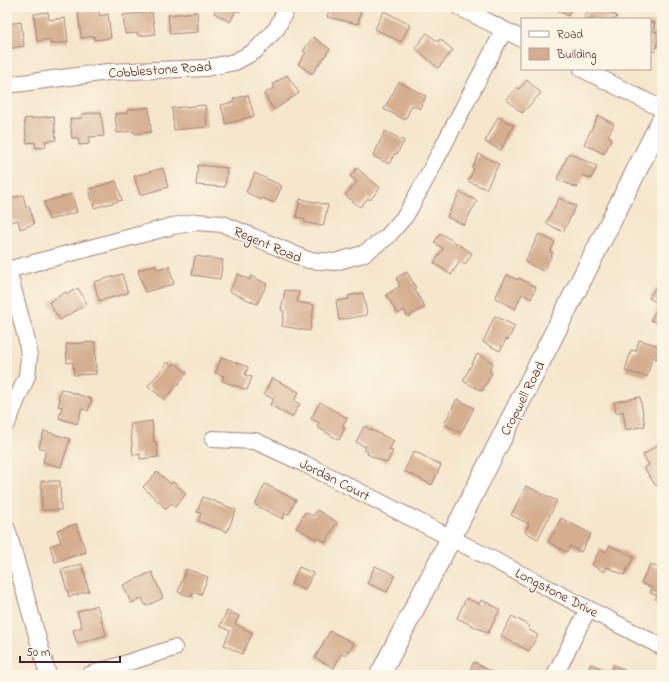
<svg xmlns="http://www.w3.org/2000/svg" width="669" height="682" font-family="'Indie Flower',sans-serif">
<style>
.building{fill:#d5ae8f}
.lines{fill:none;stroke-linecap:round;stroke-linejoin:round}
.minor-casing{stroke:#a0827c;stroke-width:18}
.tertiary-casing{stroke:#a0827c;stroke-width:22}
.minor{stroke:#fff;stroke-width:16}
.tertiary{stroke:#fff;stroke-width:20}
.labels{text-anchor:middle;stroke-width:3.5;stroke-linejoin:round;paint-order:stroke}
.street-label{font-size:14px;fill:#4a1f2b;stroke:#fcf5e5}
</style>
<rect width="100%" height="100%" fill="#fcf5e5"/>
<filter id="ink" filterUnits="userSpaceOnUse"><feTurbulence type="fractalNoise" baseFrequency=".025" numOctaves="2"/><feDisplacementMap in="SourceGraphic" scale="8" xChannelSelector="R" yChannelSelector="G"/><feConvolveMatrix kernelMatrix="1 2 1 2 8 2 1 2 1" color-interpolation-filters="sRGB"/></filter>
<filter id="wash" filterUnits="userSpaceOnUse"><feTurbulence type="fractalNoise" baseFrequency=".012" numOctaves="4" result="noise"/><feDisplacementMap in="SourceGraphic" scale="16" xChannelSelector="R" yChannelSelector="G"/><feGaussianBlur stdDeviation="0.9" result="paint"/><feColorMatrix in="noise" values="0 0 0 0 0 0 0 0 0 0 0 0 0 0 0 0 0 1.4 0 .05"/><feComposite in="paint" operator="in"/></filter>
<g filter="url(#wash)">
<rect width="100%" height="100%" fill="#f5e6cc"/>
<g id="blocks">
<path class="building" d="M217 7H242L239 12 236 10 230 22 214 13Z
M330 7H362L358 24 327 17Z
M551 7H573L568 16Z
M590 7H610L608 11 617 16 616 19H584Z
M99 10 100 16 108 14 111 38 94 40V36L81 38 78 12Z
M384 11 410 25 401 42 375 29Z
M48 12 49 20 65 18 68 42 50 44V39L37 41 34 14Z
M152 12 155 34 138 36V33L125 34 123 15Z
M197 12 198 32 170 34 168 15Z
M21 22 24 46 7 49V24Z
M650 22 655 23 653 31 660 33 655 52 650 50Z
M427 33 438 42 440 39 453 50 438 68 415 48Z
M313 37 330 49 312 74 298 64 306 53 303 51Z
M287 75 299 93 274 110 264 94 275 87 273 84Z
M527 80 541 93 522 113 506 99 517 87 519 89Z
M399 82 426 96 420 109 412 105 405 120 384 109Z
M248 95 254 116 226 124 221 105 234 102 233 99Z
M205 105 207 127 174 130 172 108Z
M149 107 151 132 135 134 134 131 117 133 115 114 127 113V110Z
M101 112 104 136 89 137V144L79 145 78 138H72L70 119 82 118V114Z
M54 116 56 140 45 141 46 147 36 148 35 142 27 143 24 119Z
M598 116 614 124 608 136 612 138 604 154 584 144Z
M498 117 514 125 501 150 485 142Z
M7 130 10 141H7Z
M385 131 404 141 397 154 395 153 389 164 373 156Z
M569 153 597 166 591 179 583 175 577 188 557 179Z
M479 154 499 164 486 189 468 181 474 169 472 168Z
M198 165 227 168 225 187 196 185Z
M163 168 168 187 140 195 134 176Z
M357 168 380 188 370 200 368 198 360 207 345 195 357 182 350 176Z
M255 173 282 186 274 203 262 198 261 200 246 192Z
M116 181 122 200 94 208 89 189Z
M460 192 477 201 464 225 447 217Z
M72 194 77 212 49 220 44 202Z
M23 195 26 207 29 206 34 224 20 229 18 220 7 223V199Z
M559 198 576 206 563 232 546 223Z
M300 199 328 205 323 226 304 222 305 219 296 217Z
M440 233 472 253 465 265 460 261 451 275 434 263 443 248 434 243Z
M539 234 555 242 550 252 553 253 543 271 525 262Z
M195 256 223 260 220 279 192 275Z
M155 265 157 269 169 266 174 284 145 292 138 270Z
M407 272 416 288 414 289 425 307 408 317 404 310 398 314 386 295 400 286 396 278Z
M122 274 128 293 99 301 94 282Z
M238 274 250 280 251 276 267 284 257 304 229 291Z
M507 275 518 280 519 278 536 287 531 299 522 294 515 309 495 298Z
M78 288 87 304 60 320 49 302 66 292 67 294Z
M655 288 662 291V325L651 320 659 304 649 298Z
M285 290 299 292 297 302 314 305 310 331 282 326 284 311 281 310Z
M363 293 367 315 339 320 336 301 349 299 348 296Z
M495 316 515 326 508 340 506 339 500 351 483 342Z
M639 340 660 346 657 359 652 357 647 377 625 371 631 350 636 351Z
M95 342 96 374 74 375 73 362 67 363 66 344Z
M477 354 493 363 489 371 492 373 482 391 463 381Z
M222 357 248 367 245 375 252 377 247 390 222 381 224 376 215 373Z
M168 362 172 366 175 363 187 373 165 400 148 386Z
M272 378 299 392 294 401 300 404 292 417 270 405 273 399 264 394Z
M61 389 92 399 88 411 82 408 77 424 59 418 62 407 58 406 60 399 58 398Z
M640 397 645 426 626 430 623 411 616 413 614 402Z
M457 399 474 408 461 433 444 424Z
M320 402 347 418 342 426 345 428 339 440 317 427 319 423 311 419Z
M152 421 154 442H156L158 457 140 459V454L133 455 130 424Z
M364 426 394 441 389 450 393 451 387 463 367 454 368 452 364 450 366 447 356 442Z
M44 431 70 439 61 467 43 462 46 450 39 447Z
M660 443 662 446V482L656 486 644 468 649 465 643 455Z
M414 451 441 465 432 485 404 471Z
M157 472 171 484 173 482 186 494 175 507 171 503 166 509 143 487Z
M41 481H60L61 510H42Z
M265 484 296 500 289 514 285 513 283 519 255 505Z
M526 486 557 501 538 539 525 532 529 524 511 515Z
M203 497 236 510 227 532 198 521 201 513 197 512Z
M317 510 337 522 326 542 317 537 316 539 296 528 305 512 313 516Z
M561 518 591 534 581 552 570 546 567 552 548 542Z
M76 524 86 552 55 562 50 546 61 542 57 530Z
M610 545 634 557 624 575 607 567 605 572 592 565 600 549 606 552Z
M82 564 89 591 69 597 61 570Z
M650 564 662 570V602L655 599 657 596 650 593 652 588 641 583Z
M375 566 395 575 387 592 367 583Z
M299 567 313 573 305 590 291 584Z
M186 569 208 577 201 595 193 592 192 597 178 592Z
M152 572 163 598 146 606 142 598 131 603 123 585Z
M466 598 479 604 481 600 500 609 488 633 457 618Z
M97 605 106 635 77 644 73 630 82 627 77 612Z
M227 611 239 616 235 624 253 633 242 654 224 645 230 631 220 626Z
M512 616 530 626 528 629 538 635 529 651 501 636Z
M330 631 354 643 350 651 348 650 345 656 341 654 334 668 315 658Z
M474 662 498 675H467Z
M591 664 610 673 614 665 627 672 625 675H586Z"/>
</g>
</g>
<g filter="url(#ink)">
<use href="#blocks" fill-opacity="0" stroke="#a0827c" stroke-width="1"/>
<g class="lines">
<defs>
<path id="minor" d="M459 7 522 39
M582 69 662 109
M7 85 108 72 206 68 235 62 255 51 277 28 287 7
M7 270 173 226 196 222 223 224 308 260 335 262 363 254 387 237 406 215 428 175 504 30
M7 423 27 376 29 357 27 341 8 270
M213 439 255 441 303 463 451 538 662 647
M7 529 48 675
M89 675 174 648
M555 675 588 609"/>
<path id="tertiary" d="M380 675 451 538 662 120"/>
</defs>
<use href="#minor" class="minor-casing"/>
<use href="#tertiary" class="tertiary-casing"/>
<use href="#minor" class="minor"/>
<use href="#tertiary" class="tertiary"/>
</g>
</g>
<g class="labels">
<g class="street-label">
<text transform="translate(160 69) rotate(-4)" y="5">Cobblestone Road</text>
<text transform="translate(268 244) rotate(23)" y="5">Regent Road</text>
<text transform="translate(522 398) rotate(-63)" y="5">Cropwell Road</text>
<text transform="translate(335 479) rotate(27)" y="5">Jordan Court</text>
<text transform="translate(557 592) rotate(27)" y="5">Longstone Drive</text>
</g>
</g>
<rect width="669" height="682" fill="none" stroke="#fcf5e5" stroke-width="24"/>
<rect x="521" y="18" width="130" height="52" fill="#fcf5e5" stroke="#b59f9b"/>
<rect x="529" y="31" width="20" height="6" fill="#ffffff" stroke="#b59f9b"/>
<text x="557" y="38" font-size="12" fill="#4a1f2b">Road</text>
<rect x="529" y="48" width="20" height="12" fill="#d5ae8f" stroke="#b59f9b"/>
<text x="557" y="58" font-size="12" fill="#4a1f2b">Building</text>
<path d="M20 656v6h100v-6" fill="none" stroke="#4a1f2b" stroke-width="2"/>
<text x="26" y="656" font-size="12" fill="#4a1f2b" stroke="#fcf5e5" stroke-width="3" paint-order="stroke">50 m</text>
</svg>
